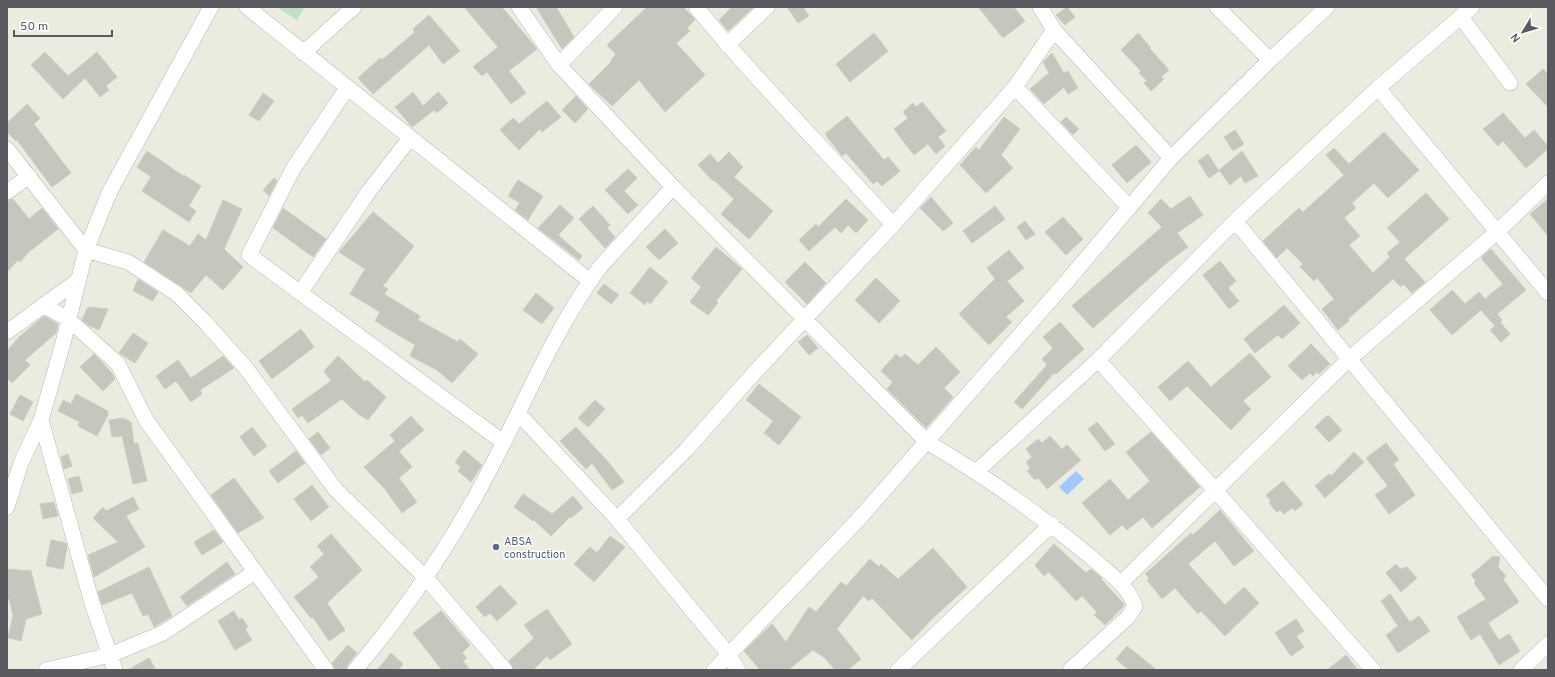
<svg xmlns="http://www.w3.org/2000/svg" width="1555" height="677" font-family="Overpass,sans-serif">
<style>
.green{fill:#bde3c2}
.water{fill:#a1c7fb}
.building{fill:#c6c5be;stroke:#d0cdbf}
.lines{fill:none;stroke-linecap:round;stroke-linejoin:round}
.minor-casing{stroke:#b8b9bf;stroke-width:16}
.minor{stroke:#fff;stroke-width:15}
.service-dot{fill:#5c6f8a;stroke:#fff;stroke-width:1.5}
.labels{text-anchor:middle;stroke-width:3;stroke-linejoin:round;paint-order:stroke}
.service-label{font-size:11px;fill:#4e5e75;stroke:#fff;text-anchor:start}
</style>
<rect width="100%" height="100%" fill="#ecebe0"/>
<path class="green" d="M277 7H305L297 20Z"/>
<path class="water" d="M1076 471 1084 479 1067 495 1059 487Z"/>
<path class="building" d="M464 7H502L537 49 509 71 526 93 511 104 487 72 482 76 473 67 498 47Z
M536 7H556L574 37 562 49Z
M647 7H683L693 17 695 20 687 28 690 31 676 43 705 75 665 112 639 80 612 106 589 84 612 61 611 60 616 54 607 45Z
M732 7H754L728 31 719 20Z
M787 7H803L809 16 798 23Z
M978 7H1014L1025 21 1003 38Z
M1067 7 1075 17 1065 25 1056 15Z
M429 15 460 51 443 64 429 45 373 94 358 78 380 58 382 60 415 32 413 29Z
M874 33 888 51 850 82 836 64Z
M1138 33 1151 48 1150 49 1169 70 1161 77 1164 79 1151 91 1144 83 1147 81 1139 73 1141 71 1121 50Z
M45 52 68 76 97 52 117 77 106 86 109 90 100 97 85 78 63 99 31 65Z
M1052 53 1064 73 1068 71 1078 88 1068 94 1064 87 1044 104 1030 89 1049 73 1043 62Z
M1543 69 1548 74V107L1526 84Z
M413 92 423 106 438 92 448 103 437 113 434 110 412 127 395 107Z
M263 93 274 101 259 121 249 115Z
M576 96 588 109 575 123 562 110Z
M547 101 561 117 542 132 540 129 519 150 500 130 513 118 519 124Z
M922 102 946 131 938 137 945 146 936 154 928 144 914 155 894 129 908 118 903 112 913 103 916 107Z
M27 104 40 118 34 124 71 173 52 187 17 140 16 141 7 132V123Z
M1503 113 1525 138 1534 130 1548 146V149L1526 168 1503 141 1498 146 1483 129Z
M847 116 884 160 888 157 900 171 882 186 877 181 873 184 846 153 842 156 825 134Z
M1004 117 1020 129 1001 155 1013 168 986 193 960 165 976 147 979 150Z
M1066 117 1079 129 1073 135 1061 122Z
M1235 130 1244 144 1233 151 1224 137Z
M1384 132 1419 170 1388 198 1374 183 1352 203 1356 208 1344 218 1360 236 1349 245 1373 273 1390 257 1387 253 1400 242 1387 228 1426 193 1449 219 1404 259 1425 282 1412 293 1403 284 1401 287 1393 279 1348 319 1349 321 1338 330 1322 309 1334 299 1317 278 1314 281 1300 267 1303 264 1287 248 1277 258 1263 241 1299 208 1303 212 1344 175 1326 155 1334 148 1349 164Z
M1136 145 1151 162 1127 183 1112 165Z
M147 151 183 176 184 175 201 186 189 206 196 211 189 222 142 191 151 177 137 167Z
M1242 151 1258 176 1245 183 1241 176 1230 185 1219 170Z
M729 152 743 167 734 177 773 211 749 239 721 214 734 199 714 180 713 181 698 165 710 154 718 163Z
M1208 154 1219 171 1209 178 1198 161Z
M628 169 637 178 624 191 638 205 628 214 605 190Z
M274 178 277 181 269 196 263 190Z
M518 180 543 196 528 220 515 210 520 203 508 196Z
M1190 196 1203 215 1177 233 1188 247 1169 261 1093 328 1072 306 1162 227 1148 213 1161 199 1171 209Z
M931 197 953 223 943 231 920 208Z
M13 199 29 219 42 208 58 229 29 252 20 262 18 260 7 272V201Z
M846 199 868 220 856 233 848 225 841 233 835 227 809 251 799 240 816 224 818 227Z
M1548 199V236L1530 214Z
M223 200 242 209 224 249 243 267 223 290 206 275 191 293 144 262 163 230 190 246 198 234 206 240Z
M560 205 574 218 558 235 582 256 579 260 538 228Z
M593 206 610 225 607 228 615 237 605 248 579 219Z
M995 206 1005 219 972 243 963 231Z
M283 208 326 239 313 257 273 228Z
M373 212 414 246 383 286 388 289 384 294 420 316 418 320 458 342 460 339 478 354 452 383 437 370 410 356 415 345 375 321 380 312 350 294 365 269 339 252Z
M1063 217 1083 239 1066 255 1045 232Z
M1025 221 1035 234 1026 240 1017 227Z
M665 229 678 243 659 260 646 247Z
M716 247 742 269 716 301 718 303 708 315 690 302 701 287 691 278Z
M1491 249 1526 290 1497 314 1502 320 1500 322 1510 334 1501 342 1490 330 1495 326 1481 310 1452 335 1430 310 1452 290 1465 304 1479 292 1485 299 1503 284 1481 258Z
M1009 250 1024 268 1007 281 1024 301 1006 317 1012 322 989 345 959 314 995 279 987 268Z
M1220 261 1236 281 1228 288 1239 301 1229 309 1203 275Z
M805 262 826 283 807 304 785 282Z
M650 267 668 282 650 304 647 301 645 305 630 293Z
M876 278 900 301 879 323 855 300Z
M138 279 158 292 153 301 133 291Z
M604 284 619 295 611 304 597 293Z
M536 293 554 308 542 324 523 310Z
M1284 305 1300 323 1282 339 1278 335 1255 353 1244 339Z
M88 307 108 309 99 330 88 325 82 320Z
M44 316 58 324 56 333 25 360 30 365 12 383 7 378V351L19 337Z
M1060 322 1084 349 1056 374 1054 373 1022 409 1014 402 1047 365 1042 359 1053 348 1043 337Z
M301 329 314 347 272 379 259 361Z
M133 333 148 343 135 363 119 353Z
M807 335 818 348 809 355 798 342Z
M1311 344 1330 364 1319 374 1317 372 1313 376 1310 373 1302 380 1288 366Z
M936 347 960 372 944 388 953 397 926 428 887 389 893 382 881 371 896 354 901 358 905 354 918 365Z
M1250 353 1271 377 1243 401 1251 409 1231 430 1187 386 1170 401 1158 387 1188 361 1211 387Z
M94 354 112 373 115 379 103 391 80 367Z
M223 356 234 368 200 390 202 394 191 402 176 381 165 389 156 376 178 360 191 378Z
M338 356 365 382 367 380 386 397 368 420 358 414 342 399 308 423 302 415 298 418 292 409 331 381 324 371Z
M759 384 801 417 779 445 764 433 773 421 746 400Z
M76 394 108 411V415L97 436 78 426 80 422 58 411 63 400 71 404Z
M20 395 33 402 23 421 10 414Z
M595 400 605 409 588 427 578 418Z
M1328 415 1342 430 1329 442 1315 427Z
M411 416 424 430 399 451 412 467 399 478 417 502 402 513 385 489 364 467 395 441 390 435Z
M123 418 131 422 134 444 138 443 147 481 133 484 122 436 112 437 109 420Z
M1097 422 1115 444 1105 451 1088 429Z
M252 427 267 446 254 456 240 437Z
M576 427 609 463 624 482 612 490 592 463 586 469 560 441Z
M318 432 330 448 321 455 309 439Z
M1151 432 1200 487 1152 528 1143 517 1127 530 1122 525 1110 535 1082 503 1110 479 1128 500 1150 481 1126 452Z
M1050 436 1062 449 1067 445 1081 460 1047 489 1038 478 1035 480 1027 471 1030 468 1026 462 1032 457 1026 449 1038 439 1042 443Z
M1386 443 1399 460 1393 464 1415 495 1389 514 1375 495 1388 486 1366 458Z
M464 450 482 465 471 482 458 471 461 467 455 462Z
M296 451 305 463 278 483 269 471Z
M1354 452 1364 462 1325 498 1315 486 1329 474 1331 476Z
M68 454 72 466 64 469 61 457Z
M79 476 83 491 72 494 68 479Z
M234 478 264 518 238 533 211 495Z
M1283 481 1303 504 1295 511 1292 508 1284 514 1280 510 1277 512 1269 503 1271 501 1266 495Z
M312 485 329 507 311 521 294 499Z
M523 494 552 514 573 496 583 508 571 518 570 517 551 536 534 520 533 521 514 507Z
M133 497 139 509 126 516 145 547 94 577 88 555 118 542 93 518 103 507 106 511Z
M54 502 58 516 43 519 40 504Z
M1220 510 1254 551 1234 566 1215 541 1188 564 1225 605 1244 587 1259 603 1225 636 1201 611 1198 614 1175 588 1162 599 1147 580 1149 578 1145 574 1191 533 1193 535Z
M214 530 223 542 202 555 194 542Z
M331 534 362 570 327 603 345 630 329 641 313 617 311 618 294 597 319 577 310 567 324 554 317 546Z
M610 536 625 547 594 582 574 564 590 547 597 553Z
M51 540 66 543 67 547 63 569 46 566Z
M1054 544 1086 573 1091 569 1102 578 1101 579 1124 604V606L1105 625 1094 615 1097 612 1082 596 1076 601 1049 572 1044 576 1035 565Z
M933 548 967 587 933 618 912 640 872 598 869 601 863 596 837 629 861 659 848 670H835L825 658 813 650 788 670H760L744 651 772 624 786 642 809 607 816 612 841 582 846 586 870 559 879 567 881 564 898 579Z
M1493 556 1500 557 1498 567 1506 576 1503 579 1519 602 1488 623 1499 640 1509 634 1520 651 1499 665 1480 634 1471 640 1457 617 1486 599 1474 583 1476 581 1471 575Z
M227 562 235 574 187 606 180 597Z
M1396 564 1400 569 1407 567 1417 578 1401 592 1386 573Z
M149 567 172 616 154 627 148 614 143 616 132 593 102 605 98 592Z
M7 569 31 571 42 614 26 619 21 641 8 638 13 615 9 599 7 600Z
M500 585 517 603 497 621 490 613 485 617 476 607Z
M1390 594 1410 622 1419 616 1430 631 1398 653 1386 635 1398 626 1381 601Z
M547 609 572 644 550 660 547 656 533 670H514L509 661 534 638 524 625Z
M234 611 239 620 242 618 248 627 245 629 252 640 235 650 218 621Z
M441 611 470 645 462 653 467 658 463 661 470 670H442L413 633Z
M1296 619 1304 631 1296 636 1304 647 1291 656 1275 633Z
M348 645 357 653 348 664 346 670H335L332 663Z
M1127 646 1157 670H1129L1116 659Z
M391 653 403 664 398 670H377Z
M1346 655 1358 670H1327Z
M149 658 156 670H128Z"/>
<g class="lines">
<defs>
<path id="minor" d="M247 7 590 281
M519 7 559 65 673 187 927 442C985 476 1039 514 1091 557 1107 572 1127 584 1135 606L1128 617 1070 670
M696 7C758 83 828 152 893 225
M1217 7 1270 60
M1461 17 1510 83
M1054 30 1171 158
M727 45 767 7
M303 53 354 7
M559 65 615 7
M1015 87 1129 207
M347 88 293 169 249 255 503 442
M1378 88 1548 293
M7 149 86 250 128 262 176 293 205 322 245 367 336 490 425 577 505 670
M7 192 29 176
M1235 221 1548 599
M300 293 369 191 410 138
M43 305 68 319 118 364 146 420 326 670
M7 332 77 281
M1098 360 1215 490 1373 670
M518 413 617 519 729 655 738 670
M41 420 92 603 115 670
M977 471 1098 360 1235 221 1378 88 1472 7
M7 507 21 463 41 420 63 343 86 250 110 191 211 7
M617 519 686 450 755 372 893 225 1015 87 1054 30 1040 7
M1121 583 1349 359 1497 232 1548 183
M46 670 110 655 163 633 255 572
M355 670C400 617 440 559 474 499 517 423 548 338 600 267L673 187
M714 670 857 521 1068 280 1171 158 1270 60 1327 7
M898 670 1052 524
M1521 670 1548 644"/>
</defs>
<use href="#minor" class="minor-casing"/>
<use href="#minor" class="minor"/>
</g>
<circle class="service-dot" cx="496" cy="547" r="4"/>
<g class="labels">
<g class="service-label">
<text x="504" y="545">ABSA<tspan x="504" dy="13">construction</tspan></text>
</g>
</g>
<rect width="1555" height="677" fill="none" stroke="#595b61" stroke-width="16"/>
<g transform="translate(1523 32) rotate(232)" stroke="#ffffff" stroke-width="3" paint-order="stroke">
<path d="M0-3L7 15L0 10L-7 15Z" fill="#595b61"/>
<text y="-6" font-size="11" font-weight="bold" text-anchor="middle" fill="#595b61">N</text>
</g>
<path d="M14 30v6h98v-6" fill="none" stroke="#595b61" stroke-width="2"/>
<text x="20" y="30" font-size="12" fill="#595b61" stroke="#ffffff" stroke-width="3" paint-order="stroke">50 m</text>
</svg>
